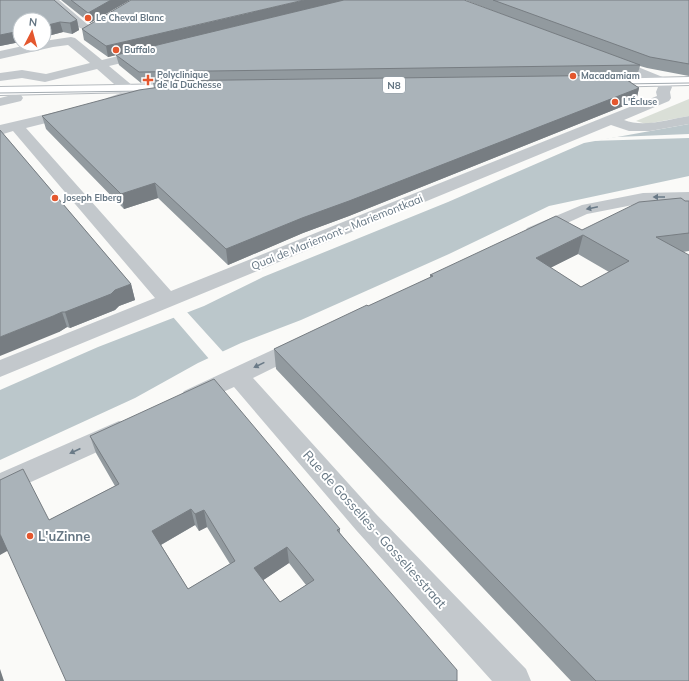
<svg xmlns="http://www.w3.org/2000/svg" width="689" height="681" font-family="Mulish,sans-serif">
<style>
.green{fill:#dadfd7}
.water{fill:#bbc7cb}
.pier{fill:#fafaf8}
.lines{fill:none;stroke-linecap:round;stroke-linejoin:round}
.major-casing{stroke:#b5babe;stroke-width:2}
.minor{fill:#c3c8cc;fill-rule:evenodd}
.major{fill:#fff;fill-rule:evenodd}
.tram{stroke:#a2aab0;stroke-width:1}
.wall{fill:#929a9f;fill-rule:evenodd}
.shaded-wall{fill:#777d82}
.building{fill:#aab3b9;stroke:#777d82;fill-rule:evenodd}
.oneway{fill:#6a7a87}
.poi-dot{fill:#e4572e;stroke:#fff;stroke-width:1.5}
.labels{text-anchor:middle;stroke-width:4;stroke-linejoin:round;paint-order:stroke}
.far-poi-label{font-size:9px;font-weight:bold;fill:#657683;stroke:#fff;text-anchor:start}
.shield{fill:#fff;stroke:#939fa8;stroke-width:1}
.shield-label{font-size:10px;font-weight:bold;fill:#657683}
.street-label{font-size:11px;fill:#657683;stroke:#fff}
.near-street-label{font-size:13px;fill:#657683;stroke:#fff}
.near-poi-label{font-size:13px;font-weight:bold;fill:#657683;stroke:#fff;text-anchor:start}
</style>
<rect width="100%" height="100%" fill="#fafaf8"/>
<path class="green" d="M689 99V116L646 124 636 121Z"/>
<path class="water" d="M689 124V176L549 206 449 254 301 320 241 343 198 363 135 398 0 460V390L98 347 204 306 263 277 448 202 584 143Z"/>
<path class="pier" d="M689 134V138L590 141 616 137Z
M186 311 224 353 210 360 173 317Z"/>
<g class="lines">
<defs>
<path id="major" d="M689 77V85L601 87 596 86 594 83 596 80 601 79Z
M177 84 182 85 184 88 182 91 0 95V87Z"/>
</defs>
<use href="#major" class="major-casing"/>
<path class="minor" d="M47 0H59L87 24 95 27 97 29 95 31C82 35 54 10 47 0Z
M71 37 75 38 102 60 147 49 151 50 153 53 151 56 109 66 133 86 136 91 132 99 112 105 107 104 105 101 107 98 121 93 122 91 97 69 45 82 22 78 0 81V73L22 70 46 74 90 63 68 45 53 47 0 59V51L32 44H44V41Z
M611 56 665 78 672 87 670 92 671 98 669 101 624 120C644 128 669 119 689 116V124L650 131H629L611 125 0 377V360L155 298 13 131 0 135V125L73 108 78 109 80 112 78 115 26 128 171 291 657 96 656 92 658 87 655 84 607 63 605 60 607 57Z
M16 94 21 95 23 98 21 101 0 106V98Z
M689 192V202L643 203 587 214 534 238 527 236 525 232 527 228 582 205 643 193Z
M302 338 310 340 313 345 310 350 253 378 376 514 526 669 531 681H492L356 530 234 387 192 406 184 403 180 397 184 391 294 340Z
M119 421 128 424 132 431 128 438 0 496V473Z"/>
<use href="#major" class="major"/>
<path class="tram" d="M622 84 689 83
M0 93 146 91"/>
</g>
<path class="wall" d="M0 0 77 20 79 30 72 34 63 32 44 37V20H20V42L0 46Z
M61 0H130L90 23Z
M465 0H689V76L647 68 640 66 637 76H632L630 82 639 88 636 101 349 216 303 233 228 265 158 198 124 209 46 129 42 116 154 88 153 83H141L119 65 116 55 108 57 84 40 82 29 549 32Z
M0 130 131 284 135 300 119 306 115 310 70 328 67 327 59 332Z
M685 201H689V251L683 252 689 681H571L276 369 274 349 430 278V275L582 230ZM578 254 609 272 581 287 550 268Z
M90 436 340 529V533L457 681H66L49 520 115 486 96 453ZM195 525 199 531 207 527 230 564 188 589 161 545ZM289 563 306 585 280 602 263 580Z"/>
<path class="shaded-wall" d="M111 0H130L90 23 88 13Z
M304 0H346L108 57 106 46Z
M77 20 79 30 72 34 70 23Z
M60 22 63 32 44 37V26Z
M20 31V42L0 46V35Z
M632 75 629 87 627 80Z
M639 88 636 101 349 216 303 233 228 265 226 249 302 218Z
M155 183 158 198 124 209 121 194Z
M583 235 578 254 532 277 536 258Z
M131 284 135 300 119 306 115 310 70 328 65 312 115 290Z
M62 312 67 327 59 332 0 356V337Z
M191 509 195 525 157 547 152 531Z
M204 510 207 527 199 531 195 514Z
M0 534 9 550 0 555Z
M287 547 289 563 256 585 254 568Z
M0 669 4 681H0Z"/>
<path class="building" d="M0 0H54L77 20 70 23 60 22 44 26V20H20V31L0 35Z
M71 0H111L88 13Z
M131 0H304L106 46 82 29Z
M344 0H464L640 65 139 72 116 55Z
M493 0H689V64L650 57Z
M632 75 627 80 639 88 349 201 302 218 226 249 155 183 121 194 42 116 139 90 160 87 153 81Z
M0 130 131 284 115 290 111 294 65 312H62L53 316 0 337Z
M681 198 685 201H689V233L656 237 689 255V681H596L274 349 367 305 368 306 433 276 430 275 556 216 582 230 639 202ZM583 235 629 261 581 287 536 258Z
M214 379 340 529 337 530 457 670V681H66L0 534V480L23 469 49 520 119 484 90 436ZM191 509 195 514 204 510 235 561 188 589 152 531ZM287 547 314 580 280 602 254 568Z"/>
<defs><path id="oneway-solid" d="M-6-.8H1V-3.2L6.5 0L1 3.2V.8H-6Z"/></defs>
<g class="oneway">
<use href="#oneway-solid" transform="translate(659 197) rotate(180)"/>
<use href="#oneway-solid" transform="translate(592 208) rotate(168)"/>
<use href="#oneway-solid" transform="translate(259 365) rotate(154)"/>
<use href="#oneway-solid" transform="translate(75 451) rotate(155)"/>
</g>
<g class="poi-dot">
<circle cx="88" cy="18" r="4"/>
<circle cx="116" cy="50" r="4"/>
<circle cx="573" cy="76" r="4"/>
<path d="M146 74h4v4h4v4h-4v4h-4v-4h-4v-4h4z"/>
<circle cx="615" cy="102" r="4"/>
<circle cx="55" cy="198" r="4"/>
<circle cx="30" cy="536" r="4"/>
</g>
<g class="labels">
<g class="far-poi-label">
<text x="96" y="21">Le Cheval Blanc</text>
<text x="124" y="53">Buffalo</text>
<text x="157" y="78">Polyclinique<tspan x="157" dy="10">de la Duchesse</tspan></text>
<text x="581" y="79">Macadamiam</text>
<text x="623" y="105">L'Écluse</text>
<text x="63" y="201">Joseph Elberg</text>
</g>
<rect class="shield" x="383" y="77" width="22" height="16" rx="3"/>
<g class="shield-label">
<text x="394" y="89">N8</text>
</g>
<g class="street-label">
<text transform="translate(337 232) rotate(-22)" y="4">Quai de Mariemont - Mariemontkaai</text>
</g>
<g class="near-street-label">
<text transform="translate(375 529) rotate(48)" y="5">Rue de Gosselies - Gosseliesstraat</text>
</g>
<g class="near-poi-label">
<text x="38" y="541">L'uZinne</text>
</g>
</g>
<g transform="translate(32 32) rotate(6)"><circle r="19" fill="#ffffff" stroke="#c1c8cd"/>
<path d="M0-3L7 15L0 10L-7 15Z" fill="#e4572e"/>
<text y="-6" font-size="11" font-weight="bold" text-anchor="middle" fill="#657683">N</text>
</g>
</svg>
